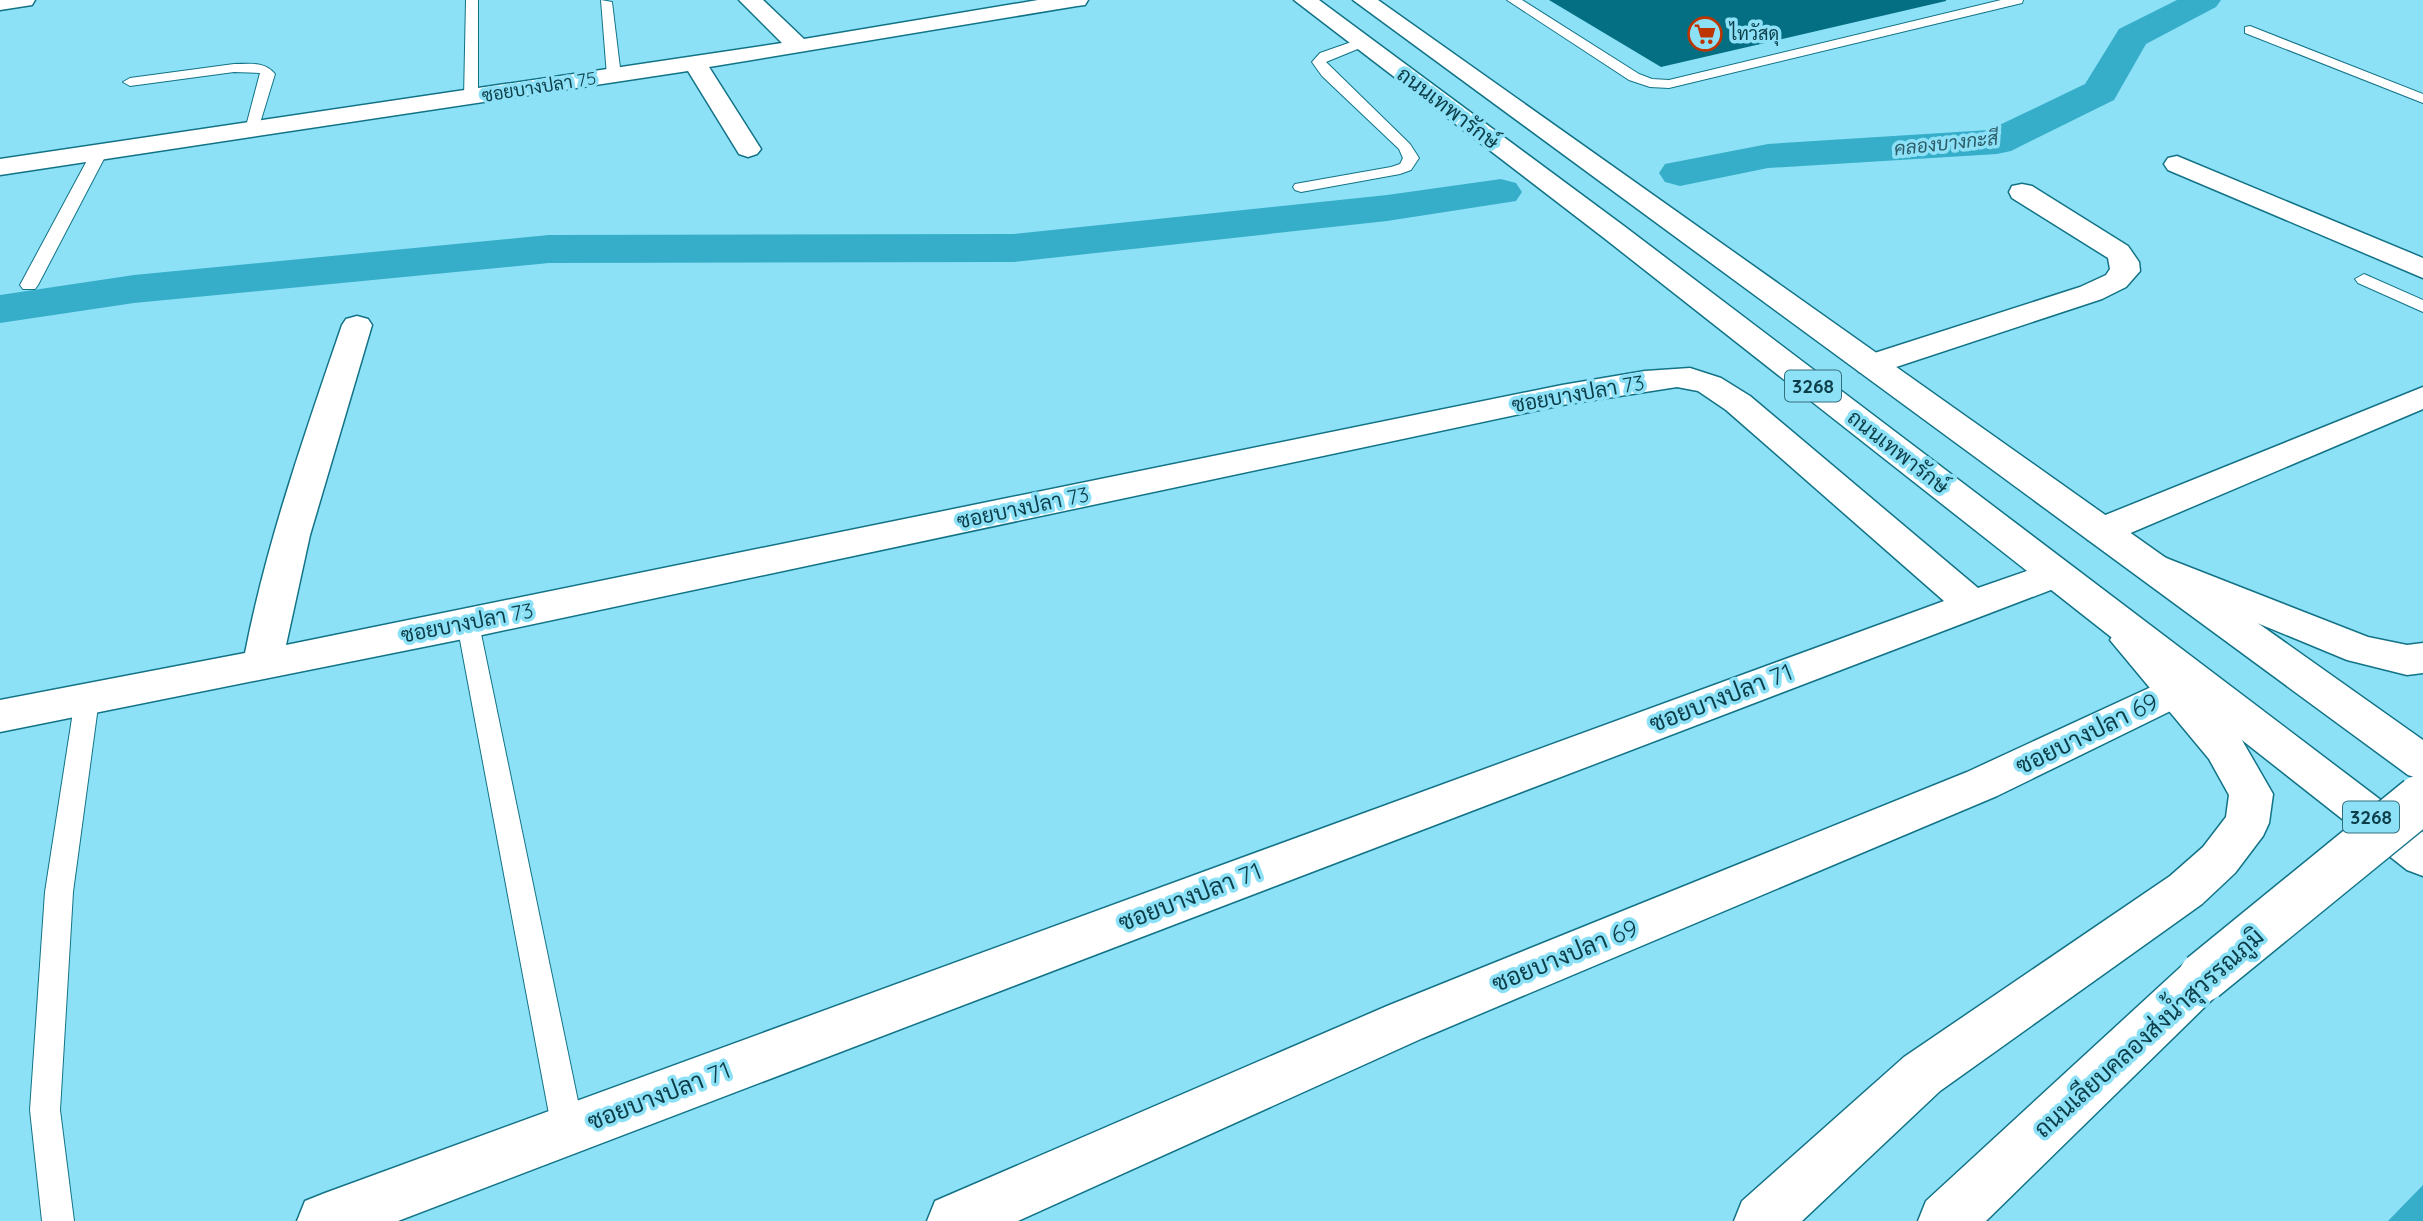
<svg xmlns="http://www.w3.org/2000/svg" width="2423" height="1221" font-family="Quicksand,Sarabun,sans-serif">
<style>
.water{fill:#36aec9}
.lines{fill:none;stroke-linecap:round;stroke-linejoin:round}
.canal{fill:#36aec9;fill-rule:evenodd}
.building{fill:#046f83}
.lane-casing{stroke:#127386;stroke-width:2}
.street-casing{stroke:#127386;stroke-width:3}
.secondary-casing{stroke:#127386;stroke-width:3}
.primary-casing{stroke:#127386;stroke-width:3}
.lane{fill:#fff;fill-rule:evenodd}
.street{fill:#fff;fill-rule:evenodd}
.secondary{fill:#fff;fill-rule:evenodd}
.primary{fill:#fff;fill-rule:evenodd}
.secondary-bridge-far1-casing{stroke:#127386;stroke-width:41;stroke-linecap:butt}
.secondary-bridge-casing{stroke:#127386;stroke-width:52;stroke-linecap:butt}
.secondary-bridge-far1{stroke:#fff;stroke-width:38}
.secondary-bridge{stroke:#fff;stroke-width:49}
.labels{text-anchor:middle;stroke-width:7;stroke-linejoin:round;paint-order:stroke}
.far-poi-label{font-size:18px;fill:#0b3e49;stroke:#8de1f7;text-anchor:start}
.far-street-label{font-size:18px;fill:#0b3e49;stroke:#8de1f7}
.far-water-label{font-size:19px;font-style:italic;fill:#2b5c68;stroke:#8de1f7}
.shield{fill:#8de1f7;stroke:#326f7d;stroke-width:2}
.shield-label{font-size:19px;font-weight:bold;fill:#0b3e49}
.street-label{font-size:21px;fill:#0b3e49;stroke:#8de1f7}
.near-street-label{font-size:24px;fill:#0b3e49;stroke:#8de1f7}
</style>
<rect width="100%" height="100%" fill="#8de1f7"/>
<path class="water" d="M2423 1185V1221H2388Z"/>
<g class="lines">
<path class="canal" d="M2177 0H2221L2216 7 2146 44 2114 100 2011 151 1997 154 1768 168 1680 186 1665 182 1659 173 1665 164 1768 144 1989 130 2085 84 2119 29Z
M1501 179 1516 183 1522 192 1516 201 1387 221 1014 262 549 263 134 303 0 323V295L134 275 549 235 1014 234 1387 195Z"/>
</g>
<path class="building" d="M1549 0H1946V1L1661 67Z"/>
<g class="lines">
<defs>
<path id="lane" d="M466 0H478V98L471 102 464 98Z
M601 0 612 2 621 76 614 80 607 76Z
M1507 0H1522L1639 74 1652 79 1669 80 2001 0H2023L2022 3 1669 88 1650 87 1629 80Z
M2250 26 2423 94V103L2245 33V27Z
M1360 39 1367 43 1365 46 1326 62 1410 144 1419 158 1411 170 1400 174 1301 192 1295 190 1293 187 1295 184 1391 167 1400 164 1403 158 1399 149 1322 76 1312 62 1320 53Z
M234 64C249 64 265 61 275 74L257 133H247L245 130 260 73 234 72 130 86 123 82 130 78Z
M99 148 107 153 38 285 35 289H23L20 285 91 153Z
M2364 274 2423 300V312L2358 283 2355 279Z
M468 616 476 618 479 624 584 1130 579 1141 568 1145 557 1141 552 1130 457 624 460 618Z
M87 690 96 693 99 699 73 892 60 1110 74 1221H42L30 1110 45 892 75 699 78 693Z"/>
<path id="street" d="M0 0H35L32 5 0 10Z
M739 0H763L804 39 1038 0H1088L1085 5 1077 6 709 67 761 149 757 154 748 157 739 154 688 71 0 175V159L782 43Z
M2177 156 2423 258V278L2168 170 2164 164 2168 158Z
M2022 184 2032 186 2128 246 2139 262 2140 271 2126 287 2102 299 1881 372 1870 375 1859 372 1854 365 1859 358 2080 287 2106 275 2110 269 2108 258 2012 198 2009 192 2012 186Z
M357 316 368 319 372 325 310 535 286 645 1562 385 1645 371 1690 368 1721 378 1750 396 1978 588 2056 561 2069 565 2075 574 2069 583 398 1221H297L305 1201 325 1193 1944 601 1726 410 1698 391 1677 387 1562 405 468 638 0 732V700L245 653C267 541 305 433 342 325L346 319Z
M2423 387V409L2114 540 2101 543 2088 540 2083 531 2088 522Z
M2175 676 2189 680 2195 691 2189 702 1997 796 1423 1038 1018 1221H927L935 1201 1387 1006 1967 772Z"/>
<path id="secondary" d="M2161 556 2368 637 2407 645 2423 643V673L2407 675 2347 660 2148 578 2142 569 2148 560Z
M2130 626 2144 630 2239 735 2273 794 2269 823 2263 836 2235 873 2202 904 1940 1091 1802 1221H1734L1742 1201 1904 1057 2170 876 2203 847 2226 817 2229 795 2209 759 2110 640 2116 630Z
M2203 955 2220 962 2227 977 2220 992 1986 1221H1918L1926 1201 2186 962Z"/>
<path id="primary" d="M1294 0H1319L1624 226 2423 832V876L2407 870 1604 238Z
M1353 0H1378L2423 740V780L2408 775Z"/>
</defs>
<use href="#lane" class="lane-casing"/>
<use href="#street" class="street-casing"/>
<use href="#secondary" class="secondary-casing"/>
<use href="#primary" class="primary-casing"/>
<use href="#lane" class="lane"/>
<use href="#street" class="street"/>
<use href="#secondary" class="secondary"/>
<use href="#primary" class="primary"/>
<defs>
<path id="secondary-bridge-far1" d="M2418 802 2423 798"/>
<path id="secondary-bridge" d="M2203 977 2420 800"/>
</defs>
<use href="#secondary-bridge-far1" class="secondary-bridge-far1-casing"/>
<use href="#secondary-bridge" class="secondary-bridge-casing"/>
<use href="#secondary-bridge-far1" class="secondary-bridge-far1"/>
<use href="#secondary-bridge" class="secondary-bridge"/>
</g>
<defs>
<symbol id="supermarket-ring" viewBox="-11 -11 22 22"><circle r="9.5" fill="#8de1f7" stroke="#bd3501" stroke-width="1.5"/><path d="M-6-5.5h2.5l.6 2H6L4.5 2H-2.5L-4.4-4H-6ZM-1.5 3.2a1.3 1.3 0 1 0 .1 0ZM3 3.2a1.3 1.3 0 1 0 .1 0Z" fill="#bd3501"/></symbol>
</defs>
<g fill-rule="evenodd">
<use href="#supermarket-ring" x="1686" y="15" width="38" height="38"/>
</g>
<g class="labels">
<g class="far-poi-label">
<text x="1730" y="40">ไทวัสดุ</text>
</g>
<g class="far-street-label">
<text transform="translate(539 87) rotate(-9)" y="6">ซอยบางปลา 75</text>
</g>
<g class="far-water-label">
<text transform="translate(1946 143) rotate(-6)" y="7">คลองบางกะสี</text>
</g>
<g class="shield">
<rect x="1785" y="370.5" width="56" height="31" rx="5"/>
<rect x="2343" y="801.5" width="56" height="31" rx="5"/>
</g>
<g class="shield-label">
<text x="1813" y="393">3268</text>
<text x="2371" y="824">3268</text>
</g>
<g class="street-label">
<text transform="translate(1448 108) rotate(37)" y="7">ถนนเทพารักษ์</text>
<text transform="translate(1578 394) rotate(-10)" y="7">ซอยบางปลา 73</text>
<text transform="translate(1898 452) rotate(38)" y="7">ถนนเทพารักษ์</text>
<text transform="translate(1023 508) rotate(-12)" y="7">ซอยบางปลา 73</text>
<text transform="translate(467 623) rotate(-11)" y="7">ซอยบางปลา 73</text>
</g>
<g class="near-street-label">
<text transform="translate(1721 698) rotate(-21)" y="8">ซอยบางปลา 71</text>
<text transform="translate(2087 734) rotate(-26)" y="8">ซอยบางปลา 69</text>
<text transform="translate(1190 897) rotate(-21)" y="8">ซอยบางปลา 71</text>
<text transform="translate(1565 956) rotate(-22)" y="8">ซอยบางปลา 69</text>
<text transform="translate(2149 1033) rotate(-42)" y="8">ถนนเลียบคลองส่งน้ำสุวรรณภูมิ</text>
<text transform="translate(659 1096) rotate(-21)" y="8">ซอยบางปลา 71</text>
</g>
</g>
</svg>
